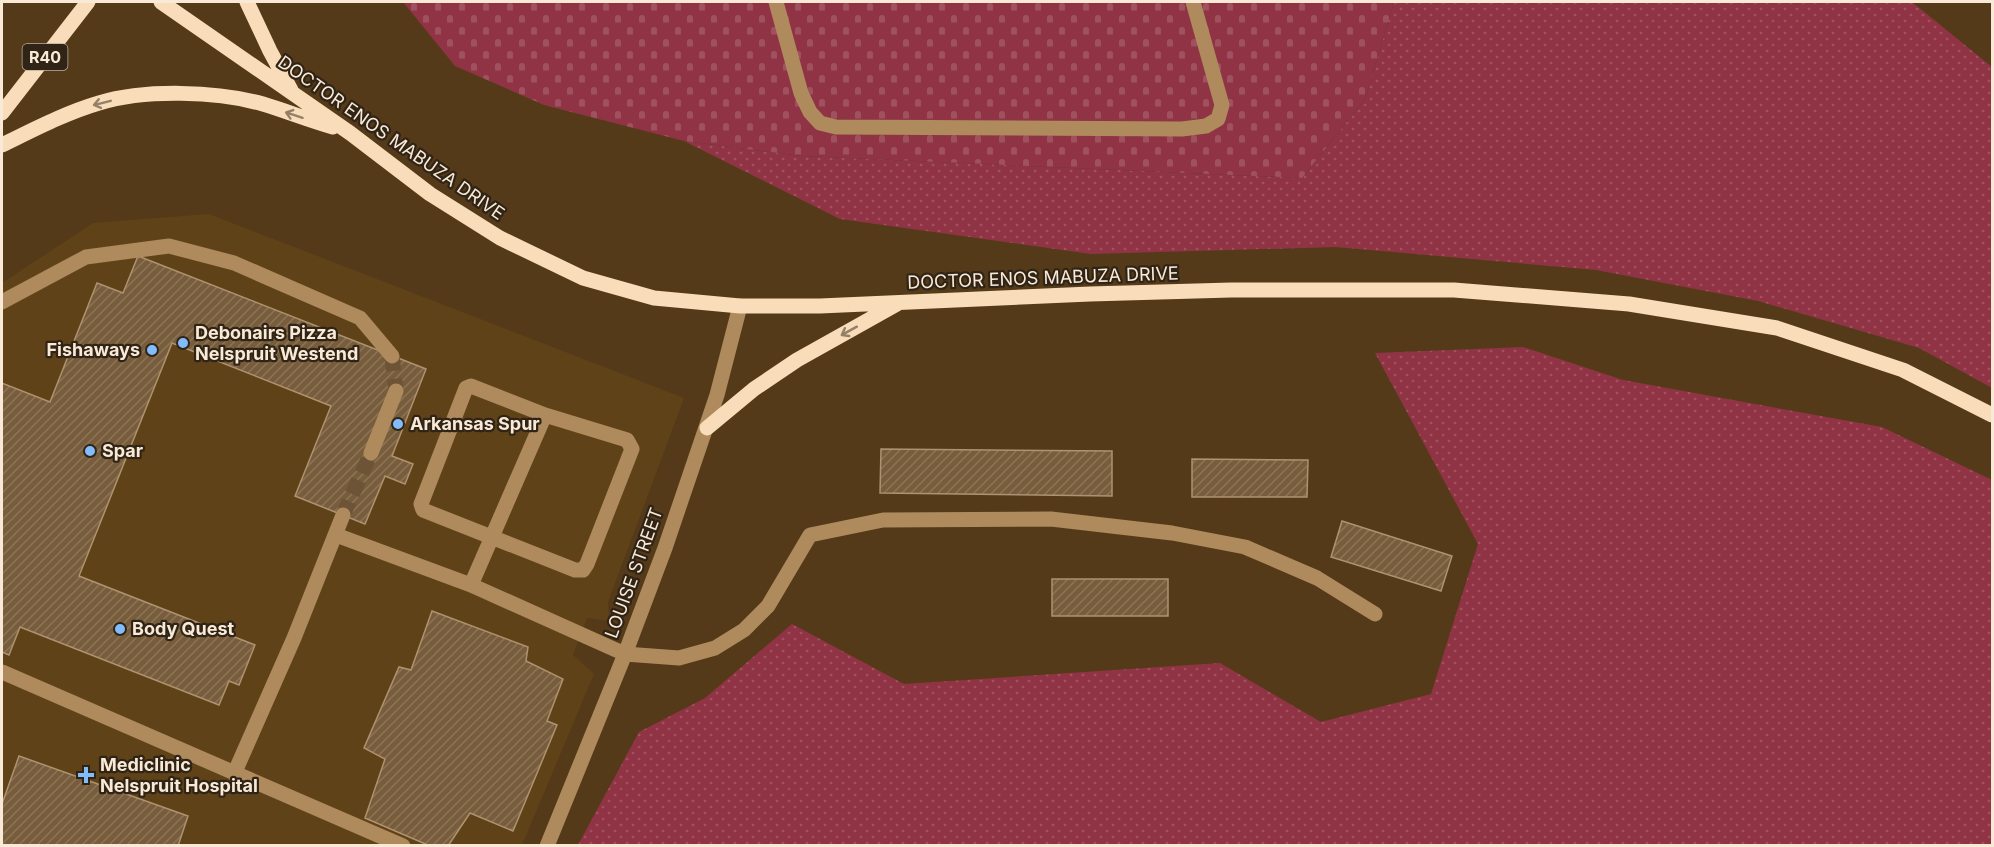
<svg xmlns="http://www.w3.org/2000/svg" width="1994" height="847" font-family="Inter,sans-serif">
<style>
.built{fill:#604219}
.grass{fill:url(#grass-dots)}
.cemetery{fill:url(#cemetery-stones)}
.building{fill:url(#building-hatch);stroke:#af926f;stroke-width:1.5}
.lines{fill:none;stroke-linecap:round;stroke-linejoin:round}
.minor-tunnel{stroke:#6d5436;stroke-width:15;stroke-dasharray:15 8;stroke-linecap:butt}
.minor{stroke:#ae8a5d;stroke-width:15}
.major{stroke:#f9dcb9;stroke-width:15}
.oneway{stroke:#948068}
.poi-dot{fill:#83bcfb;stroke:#302416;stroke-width:2}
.labels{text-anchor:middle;stroke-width:4.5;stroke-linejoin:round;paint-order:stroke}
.shield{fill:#302416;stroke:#bdaf9d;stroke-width:1.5}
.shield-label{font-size:16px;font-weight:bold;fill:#f9ead7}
.street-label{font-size:18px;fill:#f9ead7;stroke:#302416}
.poi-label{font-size:18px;font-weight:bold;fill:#f9ead7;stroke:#302416;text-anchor:start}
</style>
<defs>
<pattern id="grass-dots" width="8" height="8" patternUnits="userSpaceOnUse" patternTransform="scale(1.5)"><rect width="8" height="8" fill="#8f3345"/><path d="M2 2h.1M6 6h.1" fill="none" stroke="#a0515f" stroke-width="1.8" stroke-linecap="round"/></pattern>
<pattern id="cemetery-stones" width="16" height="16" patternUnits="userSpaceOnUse" patternTransform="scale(1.5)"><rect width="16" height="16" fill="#8f3345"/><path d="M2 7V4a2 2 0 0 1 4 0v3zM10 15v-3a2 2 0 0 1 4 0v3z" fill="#a0515f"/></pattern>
<pattern id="building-hatch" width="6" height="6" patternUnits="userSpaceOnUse" patternTransform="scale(1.5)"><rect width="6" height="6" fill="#785d3c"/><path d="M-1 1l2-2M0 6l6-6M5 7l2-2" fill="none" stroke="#8c7457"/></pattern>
</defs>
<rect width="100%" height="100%" fill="#543a19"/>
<path class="built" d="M209 214 684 398 608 602 609 621 587 618 573 655 594 674 522 845 2 846V283L93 223Z"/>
<path class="grass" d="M1394 2H1912L1992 67V388L1919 348 1758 301 1596 270 1336 247 1091 254 840 219 684 141 802 156 1302 178 1365 99Z
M1523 347 1623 380 1882 427 1992 480V845H578L639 732 705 698 792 624 904 684 1220 663 1321 722 1431 694 1478 544 1375 353Z"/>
<path class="cemetery" d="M403 2H1394L1365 99 1302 178 802 156 684 141 544 105 455 66Z"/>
<path class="building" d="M138 256 426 369 392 456 413 464 405 484 385 476 365 524 295 496 331 406 172 343 79 576 255 645 239 685 229 681 219 705 20 627 9 655 2 652V383L50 402 97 283 123 293Z
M881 449 1112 451V496L880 493Z
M1192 459 1308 460 1307 497H1192Z
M1342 521 1452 556 1441 591 1331 557Z
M1052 579H1168V616H1052Z
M432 611 528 647 526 661 563 679 547 721 557 725 513 831 470 813 448 846H430L365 818 385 759 364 748 399 667 411 670Z
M19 756 188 816 178 846H2V804Z"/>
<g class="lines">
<path class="minor-tunnel" d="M392 356 396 391
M343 515 371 453"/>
<path class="minor" d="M776 2 801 93 810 112 820 123 836 127 1182 129 1206 126 1218 119 1222 105 1193 2
M2 302 86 257 169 246 234 263 360 318 392 356
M371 453 396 391
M336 535 471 585 625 654 679 658 715 648 744 630 768 606 810 535 883 520 1051 519 1172 533 1245 547 1317 578 1375 614
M471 585 545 415 627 440 632 449 587 564 583 570H575L423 510 421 504 466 388 471 386 476 388 545 415
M2 672 403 846
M234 774 294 638 343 515
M547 846 625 654 665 548 717 395 740 306"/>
<path class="major" d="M161 2 350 133 430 194 500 238 583 278 654 298 740 306H820L1090 294 1231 290H1454L1629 304 1777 328 1903 370 1992 415
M247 2 270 51 291 90
M2 113 88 2
M2 145C33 130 65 113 99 103 145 89 217 91 263 104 286 111 309 120 333 127
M707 428 754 389 797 360 897 304"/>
</g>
<defs><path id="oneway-shaft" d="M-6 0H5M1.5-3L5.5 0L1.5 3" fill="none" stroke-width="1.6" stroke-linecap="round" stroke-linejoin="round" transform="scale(1.5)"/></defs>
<g class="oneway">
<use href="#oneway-shaft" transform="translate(102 103) rotate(166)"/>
<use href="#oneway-shaft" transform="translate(294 115) rotate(-162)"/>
<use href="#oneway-shaft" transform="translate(849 331) rotate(151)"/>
</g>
<g class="poi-dot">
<circle cx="183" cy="343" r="6"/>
<circle cx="152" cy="350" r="6"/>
<circle cx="398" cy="424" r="6"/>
<circle cx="90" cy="451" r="6"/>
<circle cx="120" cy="629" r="6"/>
<path d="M83 766h6v6h6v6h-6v6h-6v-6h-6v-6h6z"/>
</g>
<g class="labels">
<rect class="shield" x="22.5" y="44" width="45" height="26" rx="4.5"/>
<g class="shield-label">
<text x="45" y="63">R40</text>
</g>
<g class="street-label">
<text transform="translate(391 138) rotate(35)" y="6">DOCTOR ENOS MABUZA DRIVE</text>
<text transform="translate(1043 278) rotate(-2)" y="6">DOCTOR ENOS MABUZA DRIVE</text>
<text transform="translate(634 573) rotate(-70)" y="6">LOUISE STREET</text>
</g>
<g class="poi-label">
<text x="195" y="339">Debonairs Pizza<tspan x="195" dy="21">Nelspruit Westend</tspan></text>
<text x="140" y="356" text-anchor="end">Fishaways</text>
<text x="410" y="430">Arkansas Spur</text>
<text x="102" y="457">Spar</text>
<text x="132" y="635">Body Quest</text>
<text x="100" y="771">Mediclinic<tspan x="100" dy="21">Nelspruit Hospital</tspan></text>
</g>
</g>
<rect width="1994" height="847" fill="none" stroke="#f9ead7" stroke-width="6"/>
</svg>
